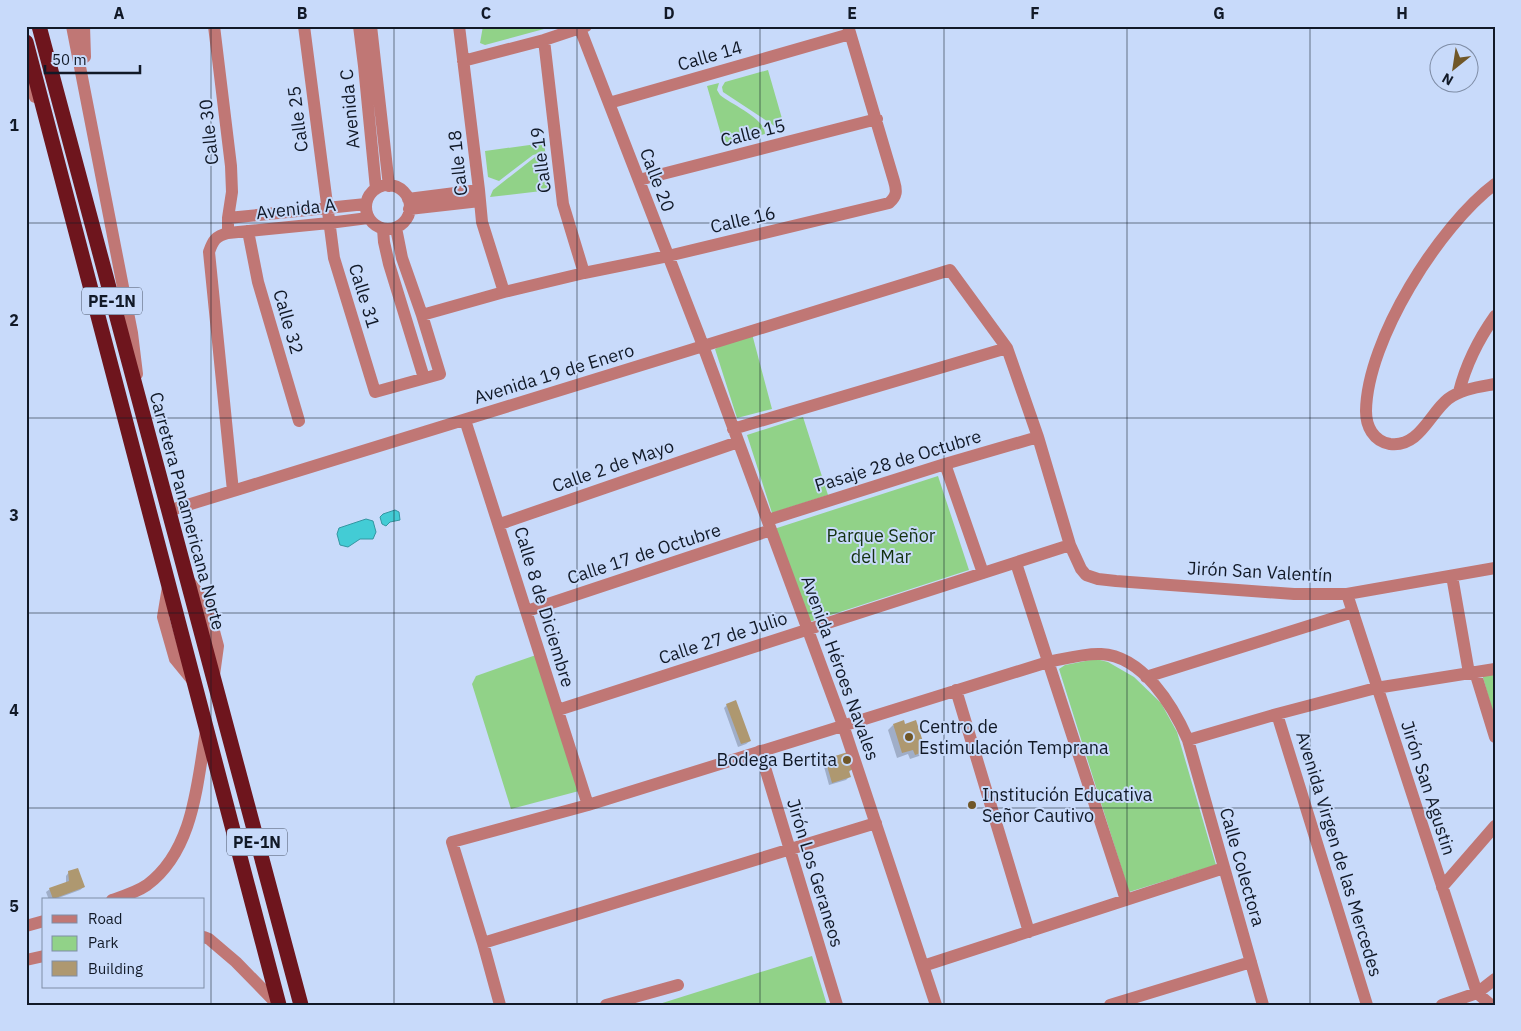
<svg xmlns="http://www.w3.org/2000/svg" width="1521" height="1031" font-family="'IBM Plex Sans',sans-serif">
<style>
.green{fill:#91d288}
.water{fill:#43ccd5;stroke:#3496a1}
.shadow{fill:#0003}
.building{fill:#ae9870}
.lines{fill:none;stroke-linecap:round;stroke-linejoin:round}
.minor{stroke:#c07775;stroke-width:12}
.highway{stroke:#6e151d;stroke-width:15}
.grid{fill:none;stroke:#111927;stroke-width:1;stroke-opacity:0.55}
.poi-dot{fill:#705728;stroke:#c8dafa;stroke-width:2}
.labels{text-anchor:middle;stroke-width:4;stroke-linejoin:round;paint-order:stroke}
.shield{fill:#c8dafa;stroke:#485366;stroke-width:1}
.shield-label{font-size:16px;font-weight:bold;fill:#111927}
.street-label{font-size:18px;fill:#111927;stroke:#c8dafa}
.park-label{font-size:18px;fill:#13310f;stroke:#c8dafa}
.poi-label{font-size:18px;fill:#111927;stroke:#c8dafa;text-anchor:start}
.neatline{fill:none;stroke:#111927;stroke-width:2}
.grid-label{font-size:16px;text-anchor:middle;font-weight:bold;fill:#111927}
</style>
<rect width="100%" height="100%" fill="#c8dafa"/>
<path class="green" d="M483 26H555L485 45 480 43Z
M768 70 785 129 776 127 723 92 722 87 725 82Z
M719 83 717 90 720 95C732 105 765 118 765 134L724 145 707 86Z
M544 143 546 157 540 153 533 155 499 181 488 177 485 151Z
M540 156 544 157 547 161 550 190 490 197 493 190 498 186 535 157Z
M751 330 772 409 737 418 715 349Z
M803 417 828 495 772 513 747 435Z
M938 476 969 570 806 623 774 529Z
M536 655 579 791 511 809 472 684 476 676Z
M1096 659 1108 662 1134 677 1161 703 1177 732 1216 865 1129 892 1059 669 1065 665Z
M1495 671V720L1482 674Z
M812 956 827 1005H656Z"/>
<path class="water" d="M395 510 399 512 400 520 390 522 386 526 382 524 380 517 383 514Z
M366 519 373 521 376 532 373 539H360L348 547 340 545 337 534 339 528Z"/>
<path class="shadow" d="M727 705 750 741 746 744 738 747 724 708Z
M893 725 925 751 919 756 910 759 908 754 897 758 888 730Z
M826 760 852 769 848 773 849 777 846 780 829 785 823 763Z
M69 872 84 887 80 890 53 900H49L46 892 50 889 66 883V876Z"/>
<path class="building" d="M736 700 751 741 741 744 726 704Z
M904 720 905 724 916 720 926 751 915 755 913 750 902 753 893 724Z
M848 752 853 769 849 771 851 777 832 783 825 759Z
M78 868 85 887 53 899 49 888 69 881 68 871Z"/>
<g class="lines">
<path class="minor" d="M72 26 132 333 137 374
M84 26 85 57
M214 26 231 166 232 192 228 218V233
M304 26 334 258 375 392 440 374 422 315 402 258 396 228
M359 26 364 66 376 189
M371 26 389 186
M459 26 479 190 482 222 504 292
M579 26 699 335 843 725 936 1005
M544 40 563 204 584 273
M463 61 544 40 586 26
M26 77 35 97
M609 103 850 34
M639 180 877 119
M1495 184C1439 226 1367 340 1366 411 1366 426 1373 441 1390 444 1419 448 1430 413 1448 399 1461 389 1479 387 1495 384
M366 207a22 22 0 1 1 44 0a22 22 0 1 1-44 0Z
M408 199 479 190
M409 209 480 201
M228 218 366 204
M383 229 384 242 389 264 424 378
M248 231 258 282 299 421
M422 315 504 292 584 273 668 256 889 203C897 196 897 191 894 181L848 26
M1459 392C1466 364 1478 340 1495 316
M465 420 588 805
M733 429 1007 348
M945 464 983 573
M233 491 209 252C213 240 216 236 228 233L329 223 368 218
M168 511 950 270 1007 348 1038 437 1070 545 1081 569 1086 575 1098 579 1116 581 1294 594H1347L1495 568
M768 520 945 464 1038 437
M500 524 738 442
M1016 563 1126 900
M1452 576 1469 673
M188 580 207 605 218 646 214 675
M168 587 163 617 175 659 193 681
M1347 594 1477 993 1491 1005
M527 611 771 530
M1475 672 1495 737
M1146 677 1353 612
M956 690 1029 932
M558 710 1070 545
M1277 714 1367 1005
M1188 740 1277 714 1376 688 1495 669
M760 751 837 1005
M1442 887 1495 826
M112 900C124 896 137 892 147 885 194 850 197 783 206 731
M26 926 44 921
M204 937 209 939 236 962 278 1005
M483 943 876 823
M26 960 44 956
M923 966 1224 868
M500 1005 483 943 452 842 588 805 1048 662C1064 659 1085 653 1101 654 1143 656 1173 706 1188 740L1263 1005
M606 1005 678 985
M1110 1005 1251 962
M1442 1005 1477 993 1495 979"/>
<path class="highway" d="M39 26 301 1005
M26 42 279 1005"/>
</g>
<path class="grid" d="M211 26V1005M394 26V1005M577 26V1005M760 26V1005M944 26V1005M1127 26V1005M1310 26V1005M26 223H1495M26 418H1495M26 613H1495M26 808H1495"/>
<g class="poi-dot">
<circle cx="909" cy="737" r="5"/>
<circle cx="847" cy="760" r="5"/>
<circle cx="972" cy="805" r="5"/>
</g>
<g class="labels">
<g class="shield">
<rect x="82" y="287.5" width="60" height="27" rx="4"/>
<rect x="227" y="828.5" width="60" height="27" rx="4"/>
</g>
<g class="shield-label">
<text x="112" y="307">PE-1N</text>
<text x="257" y="848">PE-1N</text>
</g>
<g class="street-label">
<text transform="translate(710 56) rotate(-16)" y="6">Calle 14</text>
<text transform="translate(350 109) rotate(-95)" y="6">Avenida C</text>
<text transform="translate(298 119) rotate(-97)" y="6">Calle 25</text>
<text transform="translate(209 132) rotate(-96)" y="6">Calle 30</text>
<text transform="translate(753 133) rotate(-14)" y="6">Calle 15</text>
<text transform="translate(541 160) rotate(-97)" y="6">Calle 19</text>
<text transform="translate(458 163) rotate(-96)" y="6">Calle 18</text>
<text transform="translate(657 180) rotate(69)" y="6">Calle 20</text>
<text transform="translate(296 209) rotate(-6)" y="6">Avenida A</text>
<text transform="translate(743 220) rotate(-13)" y="6">Calle 16</text>
<text transform="translate(364 296) rotate(73)" y="6">Calle 31</text>
<text transform="translate(288 322) rotate(74)" y="6">Calle 32</text>
<text transform="translate(554 374) rotate(-17)" y="6">Avenida 19 de Enero</text>
<text transform="translate(898 461) rotate(-17)" y="6">Pasaje 28 de Octubre</text>
<text transform="translate(613 466) rotate(-19)" y="6">Calle 2 de Mayo</text>
<text transform="translate(187 511) rotate(75)" y="6">Carretera Panamericana Norte</text>
<text transform="translate(644 554) rotate(-18)" y="6">Calle 17 de Octubre</text>
<text transform="translate(1260 572) rotate(3)" y="6">Jirón San Valentín</text>
<text transform="translate(544 607) rotate(73)" y="6">Calle 8 de Diciembre</text>
<text transform="translate(723 638) rotate(-18)" y="6">Calle 27 de Julio</text>
<text transform="translate(840 668) rotate(70)" y="6">Avenida Héroes Navales</text>
<text transform="translate(1428 788) rotate(72)" y="6">Jirón San Agustin</text>
<text transform="translate(1339 854) rotate(73)" y="6">Avenida Virgen de las Mercedes</text>
<text transform="translate(1242 867) rotate(74)" y="6">Calle Colectora</text>
<text transform="translate(815 873) rotate(73)" y="6">Jirón Los Geraneos</text>
</g>
<g class="park-label">
<text x="881" y="542">Parque Señor<tspan x="881" dy="21">del Mar</tspan></text>
</g>
<g class="poi-label">
<text x="919" y="733">Centro de<tspan x="919" dy="21">Estimulación Temprana</tspan></text>
<text x="837" y="766" text-anchor="end">Bodega Bertita</text>
<text x="982" y="801">Institución Educativa<tspan x="982" dy="21">Señor Cautivo</tspan></text>
</g>
</g>
<rect width="1521" height="1031" fill="none" stroke="#c8dafa" stroke-width="55"/>
<rect x="42" y="898" width="162" height="90" fill="#c8dafa" stroke="#7f8da6"/>
<rect x="52" y="915" width="25" height="8" fill="#c07775" stroke="#7f8da6"/>
<text x="88" y="924" font-size="15" fill="#111927">Road</text>
<rect x="52" y="936" width="25" height="15" fill="#91d288" stroke="#7f8da6"/>
<text x="88" y="948" font-size="15" fill="#111927">Park</text>
<rect x="52" y="961" width="25" height="15" fill="#ae9870" stroke="#7f8da6"/>
<text x="88" y="974" font-size="15" fill="#111927">Building</text>
<g transform="translate(1454 68) rotate(210)"><circle r="24" fill="#c8dafa" stroke="#7f8da6"/>
<path d="M0-4L9 19L0 12L-9 19Z" fill="#705728"/>
<text y="-8" font-size="14" font-weight="bold" text-anchor="middle" fill="#111927">N</text>
</g>
<path d="M45 65v8h95v-8" fill="none" stroke="#111927" stroke-width="2.5"/>
<text x="52" y="65" font-size="15" fill="#111927" stroke="#c8dafa" stroke-width="4" paint-order="stroke">50 m</text>
<rect x="28" y="28" width="1466" height="976" class="neatline"/>
<g class="grid-label">
<text x="119" y="19">A</text>
<text x="302" y="19">B</text>
<text x="486" y="19">C</text>
<text x="669" y="19">D</text>
<text x="852" y="19">E</text>
<text x="1035" y="19">F</text>
<text x="1219" y="19">G</text>
<text x="1402" y="19">H</text>
<text x="14" y="131">1</text>
<text x="14" y="326">2</text>
<text x="14" y="521">3</text>
<text x="14" y="716">4</text>
<text x="14" y="912">5</text>
</g>
</svg>
